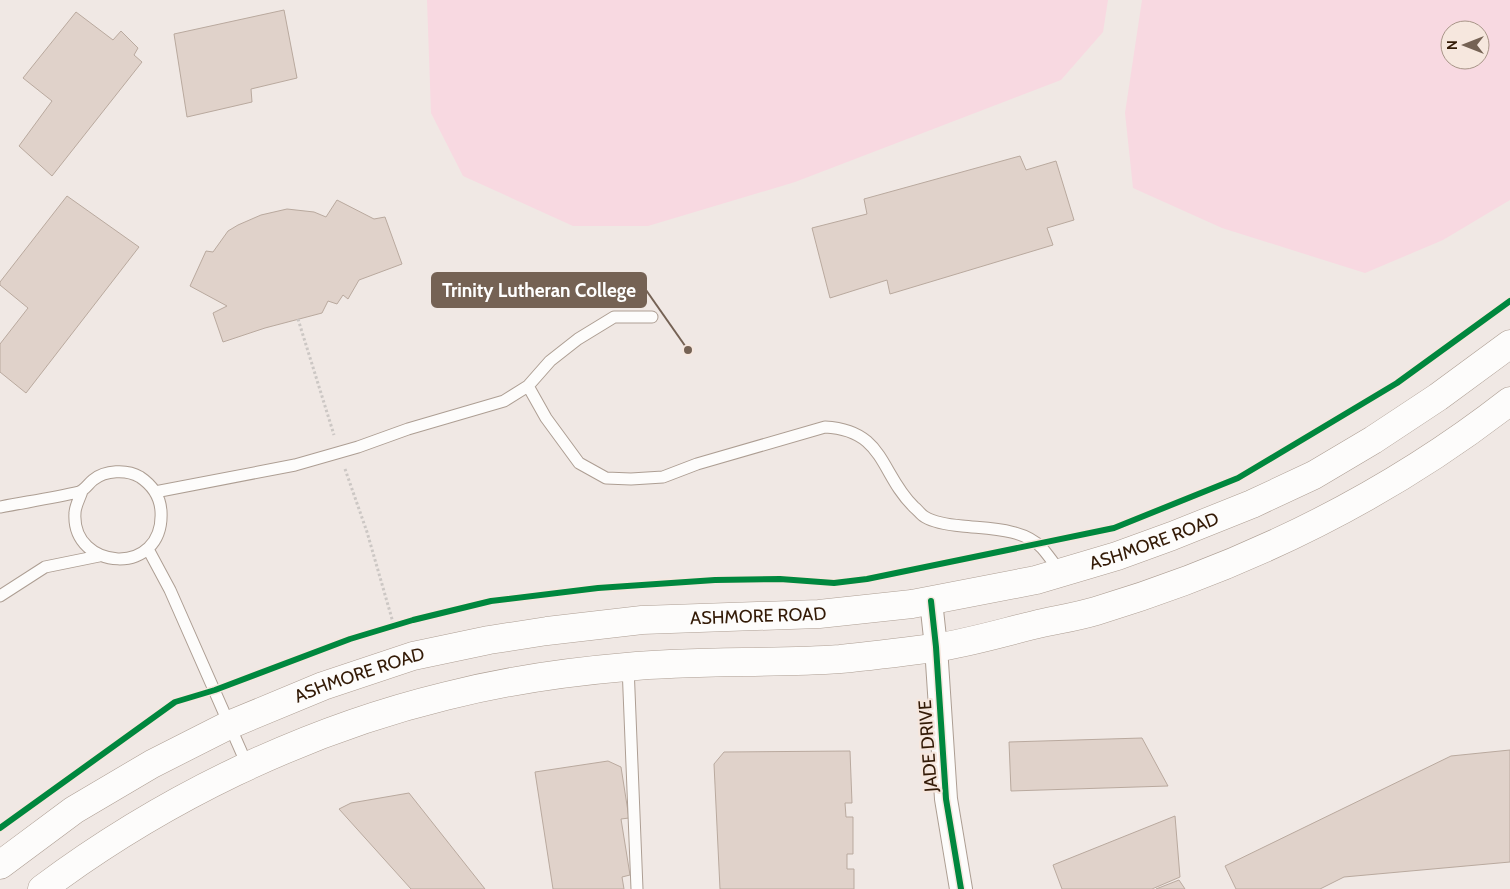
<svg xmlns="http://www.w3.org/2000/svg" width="1510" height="889" font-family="Cabin,sans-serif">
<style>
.green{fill:#f8d9e1;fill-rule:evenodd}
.building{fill:#e0d2ca;stroke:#b9a99e}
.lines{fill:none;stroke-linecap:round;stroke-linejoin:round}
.service-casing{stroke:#ad9e93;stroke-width:13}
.minor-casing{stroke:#ad9e93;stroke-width:24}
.secondary-casing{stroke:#ad9e93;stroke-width:29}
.path{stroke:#ccc7c4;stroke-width:3;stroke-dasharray:2.5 2.5;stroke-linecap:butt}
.service{stroke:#fdfcfb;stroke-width:11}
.minor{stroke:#fdfcfb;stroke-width:22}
.secondary{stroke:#fdfcfb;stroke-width:28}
.cycleway-casing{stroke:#f6e7de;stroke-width:9}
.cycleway{stroke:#00873e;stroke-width:6}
.labels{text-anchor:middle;stroke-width:4.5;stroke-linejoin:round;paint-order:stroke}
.street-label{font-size:18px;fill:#331a06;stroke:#f6e7de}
.leader{fill:none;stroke:#756254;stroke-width:2}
.callout-dot{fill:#756254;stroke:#f6e7de;stroke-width:2}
.callout{fill:#756254;stroke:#756254;stroke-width:2}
.callout-label{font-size:19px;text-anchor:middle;font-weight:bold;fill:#fff}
</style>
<rect width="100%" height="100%" fill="#f0e8e4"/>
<path class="green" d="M427 0H1108L1103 32 1061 80 795 182 648 226H573L463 176 431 113Z
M1142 0H1510V200L1443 240 1365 273 1222 228 1133 188 1125 113ZM1450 30H1480V60H1450Z"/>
<path class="building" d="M284 10 297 78 251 89 252 102 187 117 174 34Z
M76 12 113 40 121 31 138 48 134 55 142 62 52 176 19 146 52 101 23 78Z
M1020 156 1026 170 1056 161 1074 220 1047 228 1053 245 890 294 887 280 830 298 812 228 867 214 864 199Z
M67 196 139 247 26 393 0 372V344L28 308 0 285V282Z
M337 200 374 219 385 217 402 264 359 280 348 299 343 295 337 304 328 301 322 313 265 328 223 342 213 313 227 306 190 286 206 251 213 252 228 231 238 225 261 215 287 209 314 212 326 217Z
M1142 738 1168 786 1011 791 1009 742Z
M1510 750V862L1344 877 1320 889H1236L1225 866 1451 756Z
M850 751 852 803H845L846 817H853V854H847V869H854V889H720L714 764 724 752Z
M608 761 621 767 629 818 621 819 630 875 622 877 624 889H553L535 772Z
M409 793 485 889H411L339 809 351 803Z
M1175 816 1180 877 1152 889H1062L1053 865Z
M1179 880 1185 889H1156Z"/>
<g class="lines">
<defs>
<path id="service" d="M528 386 546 418 579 463 606 478 631 479 663 477 697 464 825 427C885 430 880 474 914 507 918 510 921 515 925 517 935 523 951 525 962 526 988 529 1023 528 1042 548 1049 556 1055 565 1061 573
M155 492 295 465 358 447 408 429 504 401 528 386 550 361 578 339 614 317H652
M0 507C26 502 53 498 79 492 85 490 88 484 93 480 105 470 127 469 140 477 152 485 160 497 161 511 165 578 71 571 75 513 75 506 80 498 82 491
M148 549 170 590 248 767
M0 596 45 567 99 556
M628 666 637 889"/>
<path id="minor" d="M931 601 936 647 946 799 961 889"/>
<g id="secondary">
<path id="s1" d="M0 865 74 810 152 764 229 725 323 686 413 656 489 640 547 631 642 620 819 614 912 604 1036 580 1117 556 1172 536 1252 504 1314 475 1373 440 1438 397 1510 344"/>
<path d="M42 889C161 800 302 731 446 696 505 681 566 672 626 667 697 660 769 664 840 659 871 656 903 652 934 648 968 643 1001 633 1034 625 1055 620 1076 617 1096 611 1245 566 1387 497 1510 401"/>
</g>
</defs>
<use href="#service" class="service-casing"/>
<use href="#minor" class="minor-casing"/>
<use href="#secondary" class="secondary-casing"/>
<path class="path" d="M298 319 334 435
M345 469 367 532 394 626"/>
<use href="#service" class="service"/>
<use href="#minor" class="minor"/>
<use href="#secondary" class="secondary"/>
<defs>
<path id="cycleway" d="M931 601 936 647 946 799 961 889
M0 828 175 702 215 690 350 639 413 620 491 601 598 588 715 580 780 579 834 583 867 579 1114 528 1238 478 1397 383 1510 301"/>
</defs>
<use href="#cycleway" class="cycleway-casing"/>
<use href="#cycleway" class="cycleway"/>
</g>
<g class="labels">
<g class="street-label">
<text dy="6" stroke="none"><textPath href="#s1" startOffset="1219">ASHMORE ROAD</textPath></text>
<text dy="6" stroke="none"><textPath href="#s1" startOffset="814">ASHMORE ROAD</textPath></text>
<text dy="6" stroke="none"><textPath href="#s1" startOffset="409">ASHMORE ROAD</textPath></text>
<text transform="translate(928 746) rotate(-94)" y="6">JADE DRIVE</text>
</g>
</g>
<path class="leader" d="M688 350L646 290"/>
<circle class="callout-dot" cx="688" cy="350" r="5"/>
<rect class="callout" x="432" y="273" width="214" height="34" rx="5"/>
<g class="callout-label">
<text x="539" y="297">Trinity Lutheran College</text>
</g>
<g transform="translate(1465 45) rotate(270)"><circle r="24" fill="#f6e7de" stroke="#a89588"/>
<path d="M0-4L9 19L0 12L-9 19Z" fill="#756254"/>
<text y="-8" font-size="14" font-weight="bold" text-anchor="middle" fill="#331a06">N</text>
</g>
</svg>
